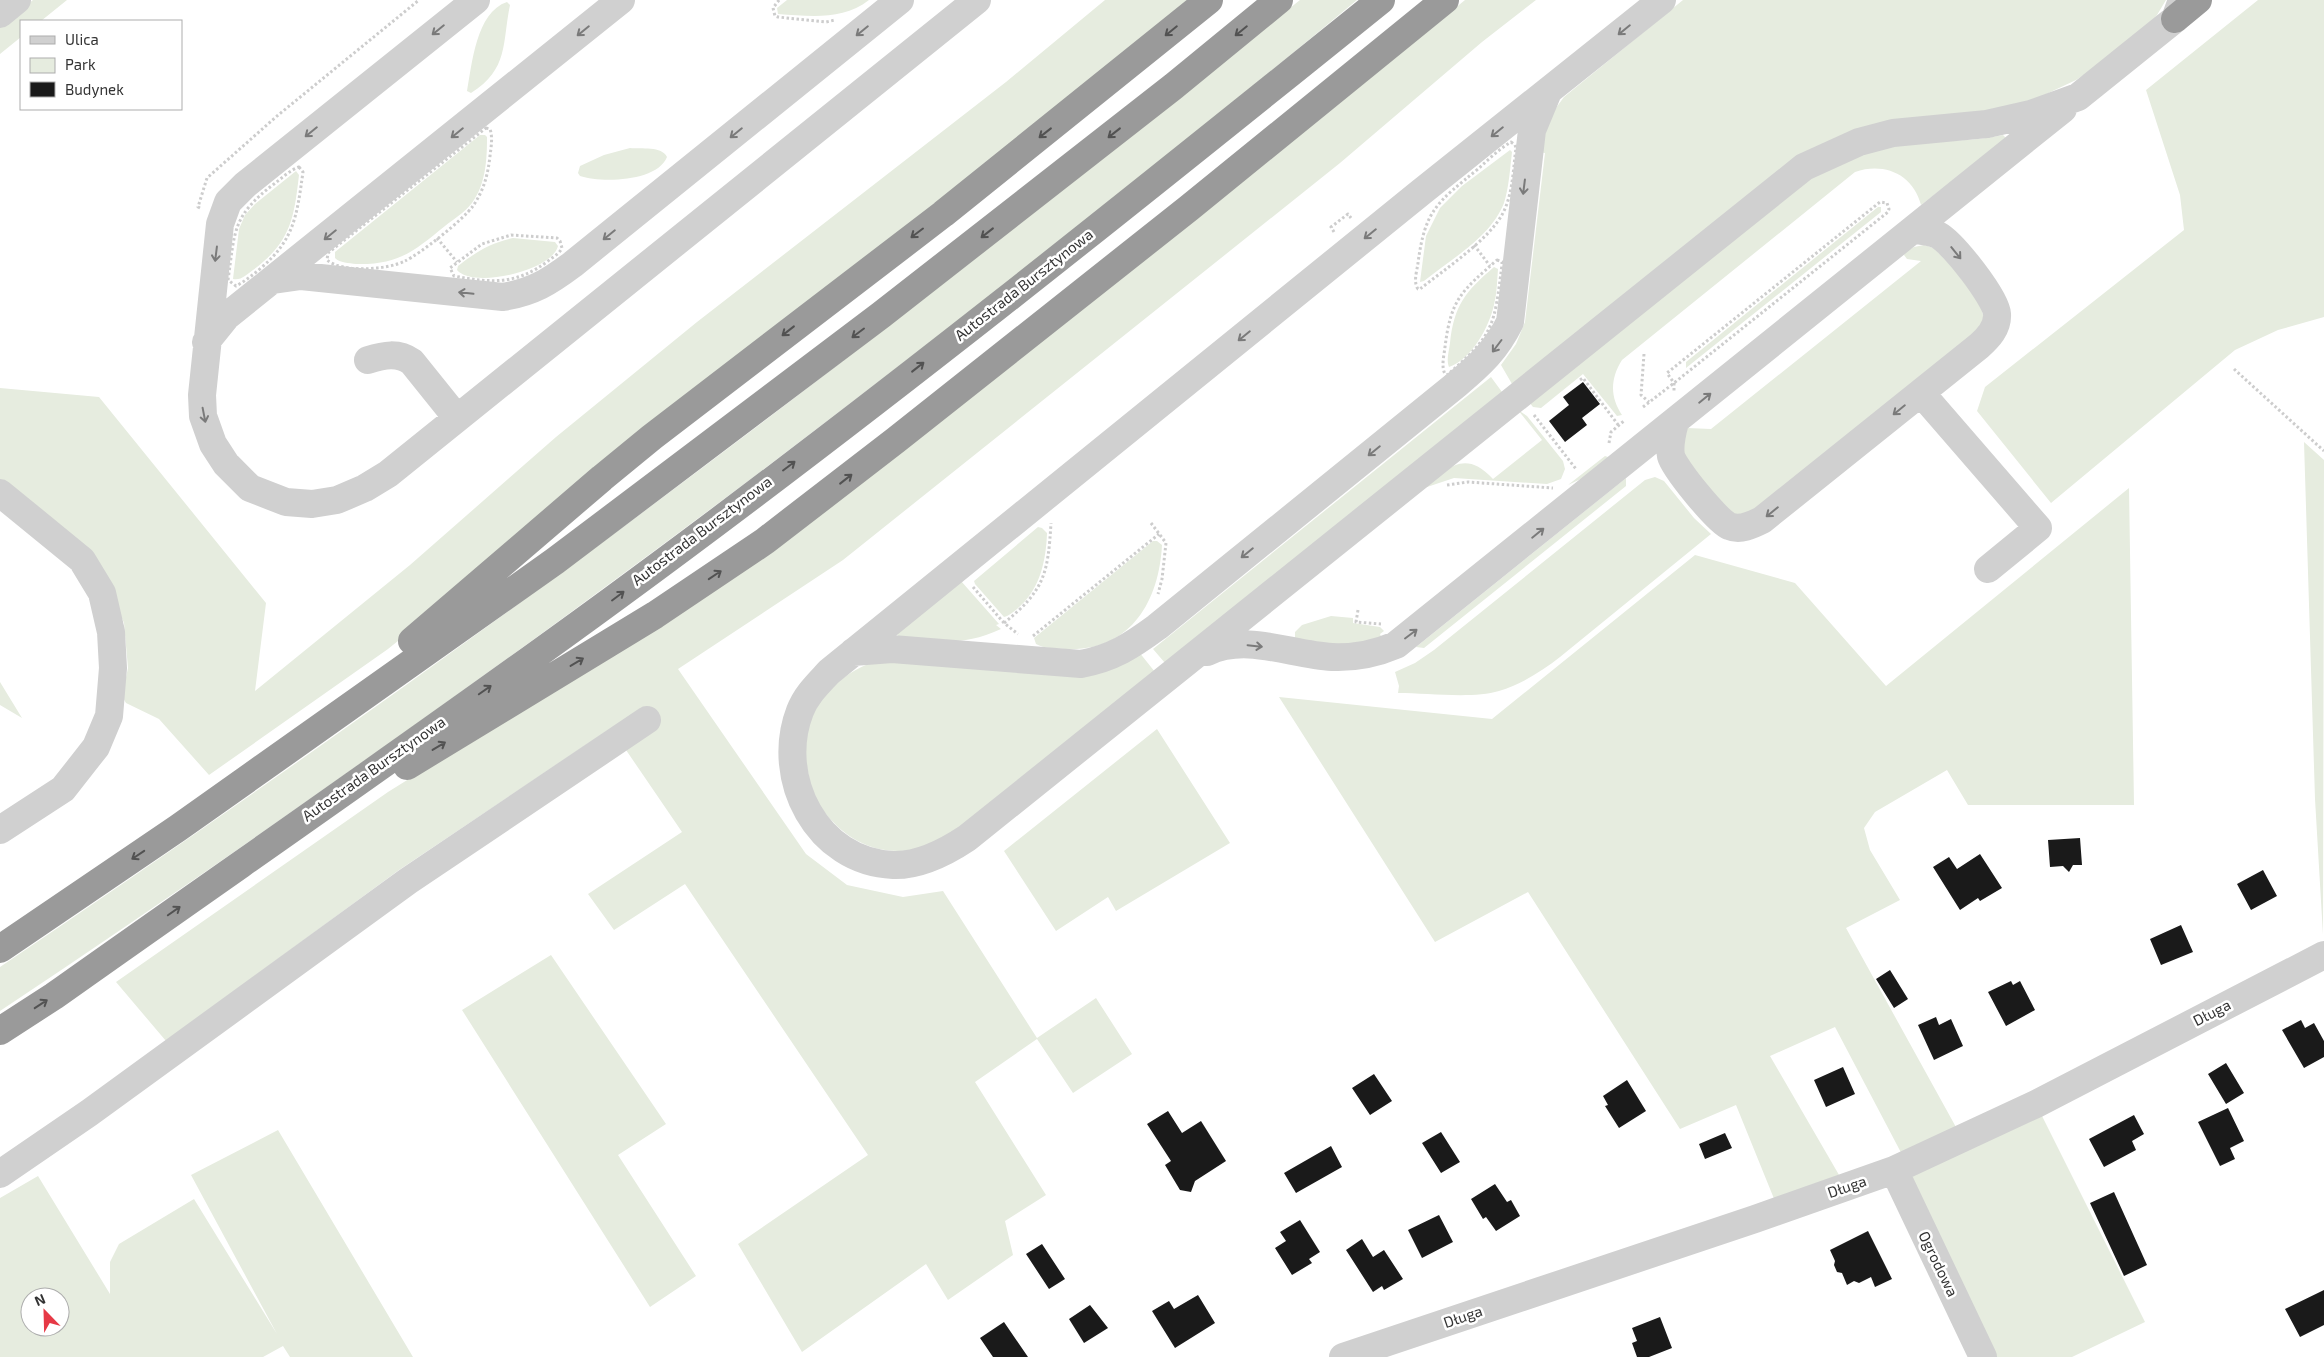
<svg xmlns="http://www.w3.org/2000/svg" width="2324" height="1357" font-family="'Exo 2',sans-serif">
<style>
.green{fill:#e6ecdf;fill-rule:evenodd}
.building{fill:#1a1a1a}
.lines{fill:none;stroke-linecap:round;stroke-linejoin:round}
.path{stroke:#cdcdcd;stroke-width:3;stroke-dasharray:2.5 2.5;stroke-linecap:butt}
.minor{stroke:#d0d0d0;stroke-width:28}
.highway{stroke:#9a9a9a;stroke-width:28}
.oneway{stroke:#7a7a7a}
.oneway2{stroke:#525252}
.labels{text-anchor:middle;stroke-width:5;stroke-linejoin:round;paint-order:stroke}
.street-label{font-size:15px;fill:#333;stroke:#fff}
</style>
<rect width="100%" height="100%" fill="#fff"/>
<path class="green" d="M33 0H67L41 21H21V37L0 54V26Z
M787 0H869C842 21 809 16 778 14L777 8Z
M1105 0H1193L388 649 209 775 159 719 126 703 122 696 128 668 124 623 109 588 0 482V388L99 397 266 603 255 691 410 565 556 437 697 322 1006 82Z
M1300 0H1357C923 360 469 698 0 1011V967C200 832 398 693 592 550 833 372 1067 188 1300 0Z
M1465 0H1536L1482 42 1340 163 843 560 678 669 806 854 847 885 903 897 943 891 1037 1038 1096 998 1132 1054 1073 1093 1037 1039 975 1082 1046 1195 1005 1221 1013 1255 948 1300 926 1264 802 1352 738 1244 868 1155 685 884 614 930 588 894 682 832 611 728 399 870 166 1041 116 982 388 792 582 671 1408 47Z
M1683 0H2166L2157 15 2145 30 2096 67 2076 80 2021 106 1863 128 1512 384 1501 365 1516 344 1525 322 1545 153 1538 152 1550 116 1564 97Z
M2258 0H2324V317L2278 330 2235 350 2051 503 1977 411 1985 387 2184 230 2180 195 2146 90Z
M507 2 510 5C502 43 509 69 471 93L467 91C472 65 476 12 507 2Z
M480 135H485L487 137C487 159 486 184 472 203 465 212 454 219 445 226 414 251 399 265 356 264 349 263 340 263 335 258V252Z
M2003 135 2007 139 1921 205C1913 174 1884 162 1855 172L1622 360C1610 379 1610 397 1622 415L1617 416 1583 374 1541 408 1533 407 1529 402 1798 186C1825 170 1852 156 1882 148 1921 138 1963 144 2003 135Z
M630 148C641 149 662 146 667 157 657 182 601 183 580 176L578 173 580 166 604 155Z
M1510 150 1512 152C1510 169 1509 187 1504 203 1491 237 1451 259 1424 281L1420 282 1426 236 1440 208 1462 186Z
M296 171 299 175C294 218 291 242 253 270 247 274 241 281 233 279L239 229 245 215 255 204Z
M1878 207H1881V212L1686 368V362Z
M513 238 555 242 558 246C552 271 473 289 457 270L458 266C476 252 490 243 513 238Z
M1924 245 1934 248 1953 268 1980 303 1984 319 1982 327 1746 517 1728 514 1683 461 1680 444 1687 428 1711 429 1921 261 1907 259 1904 255 1905 252 1914 247Z
M1494 267 1498 269C1497 281 1497 293 1494 305 1489 327 1472 359 1449 367 1446 360 1449 351 1450 343 1454 305 1466 291 1494 267Z
M1491 377 1502 392 1165 663 1153 649Z
M1518 410 1527 416 1563 461 1565 469 1561 479 1547 484 1454 478 1421 489C1448 469 1464 448 1493 479L1542 440Z
M2304 442 2324 460 2323 935 2315 799Z
M1605 456 1611 458 1587 476 1568 485Z
M1655 477 1664 481 1694 518 1711 534 1560 657C1542 671 1522 684 1499 691 1473 699 1427 693 1398 693L1399 686 1395 672 1415 663 1434 650 1645 480Z
M1626 478V486L1424 648 1416 647Z
M2129 488 2134 805H1968L1947 770 1875 812 1864 828 1870 850 1900 900 1846 928 1962 1138 2036 1104 2145 1322 2072 1357H1983L1907 1164 1835 1027 1770 1056 1846 1187 1779 1211 1736 1105 1680 1129 1528 892 1435 942 1279 697 1492 719 1695 555 1795 583 1886 686Z
M1038 527 1042 528 1047 533C1046 561 1040 590 1017 609 1013 612 1009 616 1004 617L975 584 974 581Z
M1153 541H1157L1162 545C1159 602 1130 652 1066 649 1057 648 1044 649 1036 644L1034 638Z
M961 581 999 624 996 625 1001 629C962 647 939 641 898 638L897 633Z
M1331 616 1353 618V623L1380 627 1384 631 1380 634 1382 639 1347 649 1295 640V632L1302 625Z
M1139 652 1155 672 952 836C939 840 925 848 912 850 876 855 848 841 825 813 822 809 816 804 814 799 810 791 810 781 808 772 807 765 802 754 803 746 809 705 837 674 876 661Z
M0 682 22 718 0 705Z
M1157 729 1230 843 1116 911 1108 897 1056 931 1004 851Z
M551 955 666 1124 618 1155 696 1276 650 1307 462 1010Z
M278 1130 413 1357H290L283 1346 263 1357H0V1198L38 1176 110 1294V1262L119 1244 194 1199 277 1334 191 1175ZM30 1297H60V1327H30Z"/>
<path class="building" d="M1583 382 1600 404 1582 418 1587 425 1565 442 1549 421 1569 405 1563 397Z
M2080 838 2082 865H2073L2069 872 2063 866 2050 867 2048 840Z
M1980 854 2002 888 1980 901 1978 898 1960 910 1933 867 1949 857 1957 869Z
M2263 870 2277 896 2251 910 2237 884Z
M2181 925 2193 952 2161 965 2150 939Z
M1890 970 1908 999 1894 1008 1876 979Z
M2011 981 2013 985 2020 981 2035 1010 2006 1026 1988 992Z
M1936 1017 1939 1025 1951 1019 1963 1046 1934 1060 1918 1025Z
M2301 1020 2305 1028 2314 1023 2324 1041V1057L2304 1068 2282 1030Z
M2226 1063 2244 1093 2226 1104 2208 1074Z
M1843 1067 1855 1094 1826 1107 1814 1080Z
M1374 1074 1392 1101 1370 1115 1352 1088Z
M1627 1080 1646 1111 1619 1128 1605 1106 1608 1105 1603 1096Z
M2228 1108 2244 1141 2230 1148 2235 1159 2220 1166 2198 1122Z
M1168 1111 1182 1133 1201 1121 1226 1161 1195 1181 1191 1192 1180 1190 1165 1165 1171 1161 1147 1124Z
M2134 1115 2144 1134 2132 1141 2136 1150 2104 1167 2089 1139Z
M1441 1132 1460 1162 1441 1173 1422 1143Z
M1725 1133 1732 1148 1705 1159 1699 1144Z
M1331 1146 1342 1167 1296 1193 1284 1173Z
M1495 1184 1507 1202 1511 1200 1520 1216 1496 1231 1486 1217 1483 1219 1471 1199Z
M2114 1192 2147 1265 2124 1276 2090 1203Z
M1439 1215 1453 1242 1422 1258 1408 1230Z
M1300 1220 1320 1252 1309 1259 1312 1263 1292 1275 1275 1248 1286 1241 1280 1232Z
M1868 1231 1892 1279 1875 1287 1871 1277 1859 1283 1854 1281 1847 1285 1842 1273 1837 1272 1834 1265 1835 1261 1830 1250Z
M1362 1239 1373 1257 1384 1250 1403 1279 1384 1290 1382 1286 1373 1292 1346 1250Z
M1042 1244 1065 1279 1049 1289 1026 1254Z
M2324 1290V1325L2300 1337 2285 1309Z
M1198 1295 1215 1323 1175 1348 1152 1311 1169 1301 1174 1309Z
M1090 1305 1108 1328 1084 1343 1069 1319Z
M1660 1317 1672 1348 1649 1357H1637L1632 1343 1637 1341 1632 1328Z
M1004 1322 1028 1357H993L980 1338Z"/>
<g class="lines">
<path class="path" d="M779 0 773 8 775 16 778 17 826 22 835 20
M486 128 490 129C493 138 491 147 490 156 488 174 484 190 473 206 463 220 420 254 405 261 387 270 342 273 327 260L328 253Z
M1511 142 1515 145 1516 148C1513 170 1513 193 1503 213 1489 240 1445 269 1420 289H1418C1413 282 1417 271 1418 263 1425 209 1438 202 1478 169 1488 160 1499 149 1511 142Z
M299 167 303 172C297 214 295 239 261 268 253 275 245 281 236 286L228 280C235 231 232 216 274 184 282 178 290 170 299 167Z
M200 208 198 207 207 178 277 116 419 0
M1334 232 1331 227 1348 214 1351 218
M511 235 557 238 560 241 562 248C559 254 553 257 548 261 516 285 491 283 454 276L450 268 482 244Z
M437 238 457 262
M1474 245 1490 266
M1497 260 1502 262V265C1494 326 1495 334 1447 375L1445 374C1441 366 1444 356 1445 347 1451 298 1462 291 1497 260Z
M1644 354 1641 395 1649 402
M2234 369 2324 451
M1580 380 1583 378 1619 426
M1643 407 1674 383 1888 212 1889 209 1887 203 1880 202 1667 373 1674 383V392
M1534 415 1576 469
M1609 443 1611 432 1625 420
M1447 485 1468 482 1553 488
M1151 523 1166 543 1162 579 1158 594
M973 587 1004 623 1018 634
M1358 610 1356 622 1381 624
M1004 623C1045 590 1048 573 1051 523
M1033 636 1159 534"/>
<path class="minor" d="M476 0 245 185 228 202 220 224 202 395 203 416 213 444 226 464 250 488 286 502 312 504 337 500 365 488 388 474 977 0
M1662 0 1420 193 829 672C818 684 806 695 800 711 774 778 817 862 893 865 920 866 946 852 967 838L1804 167 1859 142 1893 133 1987 124 2031 114 2078 97 2175 19 2182 0
M0 14 17 0
M273 280 301 276 503 297C533 292 549 282 573 264L900 0
M206 342 227 316 621 0
M368 360C384 355 398 352 412 362L457 418
M1921 393 2038 528 1988 569
M1675 422C1672 433 1669 445 1671 456 1674 468 1718 522 1729 526 1740 531 1752 525 1762 520L1979 346C1988 338 1998 328 1997 314 1996 298 1953 243 1938 235 1931 232 1923 231 1916 230
M0 493 82 560 102 593 111 632 113 668 109 716 96 747 63 789 0 830
M853 652 892 649 1081 664C1113 658 1131 646 1157 627L1457 384C1481 364 1496 350 1510 322L1532 130 1547 94
M1207 652C1247 633 1291 655 1332 657 1356 658 1375 654 1396 645L2063 109
M1894 1170 1983 1357
M0 1174 89 1113 408 881 647 720
M1343 1357 1755 1219 1894 1170 2036 1104 2324 955"/>
<path class="highway" d="M2175 19 2198 0
M412 641 602 478 652 437 943 214 1209 0
M407 766 655 615 765 541 896 440 1189 208 1445 0
M0 949 178 828 555 561 881 315 1174 86 1279 0
M0 1031 54 996C240 864 428 735 612 600 874 408 1128 204 1381 0"/>
</g>
<defs><path id="oneway-shaft" d="M-6 0H5M1.5-3L5.5 0L1.5 3" fill="none" stroke-width="1.6" stroke-linecap="round" stroke-linejoin="round" transform="scale(1.25)"/></defs>
<g class="oneway">
<use href="#oneway-shaft" transform="translate(438 30) rotate(141)"/>
<use href="#oneway-shaft" transform="translate(1624 30) rotate(141)"/>
<use href="#oneway-shaft" transform="translate(583 31) rotate(141)"/>
<use href="#oneway-shaft" transform="translate(862 31) rotate(141)"/>
<use href="#oneway-shaft" transform="translate(311 132) rotate(141)"/>
<use href="#oneway-shaft" transform="translate(1497 132) rotate(141)"/>
<use href="#oneway-shaft" transform="translate(457 133) rotate(141)"/>
<use href="#oneway-shaft" transform="translate(736 133) rotate(141)"/>
<use href="#oneway-shaft" transform="translate(1524 187) rotate(97)"/>
<use href="#oneway-shaft" transform="translate(1370 234) rotate(141)"/>
<use href="#oneway-shaft" transform="translate(330 235) rotate(141)"/>
<use href="#oneway-shaft" transform="translate(609 235) rotate(141)"/>
<use href="#oneway-shaft" transform="translate(1956 253) rotate(51)"/>
<use href="#oneway-shaft" transform="translate(216 254) rotate(97)"/>
<use href="#oneway-shaft" transform="translate(466 293) rotate(-174)"/>
<use href="#oneway-shaft" transform="translate(1244 336) rotate(141)"/>
<use href="#oneway-shaft" transform="translate(1497 346) rotate(127)"/>
<use href="#oneway-shaft" transform="translate(1705 398) rotate(-39)"/>
<use href="#oneway-shaft" transform="translate(1899 410) rotate(141)"/>
<use href="#oneway-shaft" transform="translate(204 415) rotate(79)"/>
<use href="#oneway-shaft" transform="translate(1374 451) rotate(141)"/>
<use href="#oneway-shaft" transform="translate(1772 512) rotate(141)"/>
<use href="#oneway-shaft" transform="translate(1538 533) rotate(-39)"/>
<use href="#oneway-shaft" transform="translate(1247 553) rotate(141)"/>
<use href="#oneway-shaft" transform="translate(1411 634) rotate(-37)"/>
<use href="#oneway-shaft" transform="translate(1255 646) rotate(6)"/>
</g>
<g class="oneway2">
<use href="#oneway-shaft" transform="translate(1171 31) rotate(141)"/>
<use href="#oneway-shaft" transform="translate(1241 31) rotate(141)"/>
<use href="#oneway-shaft" transform="translate(1045 133) rotate(142)"/>
<use href="#oneway-shaft" transform="translate(1114 133) rotate(142)"/>
<use href="#oneway-shaft" transform="translate(917 233) rotate(143)"/>
<use href="#oneway-shaft" transform="translate(987 233) rotate(142)"/>
<use href="#oneway-shaft" transform="translate(788 331) rotate(142)"/>
<use href="#oneway-shaft" transform="translate(858 333) rotate(143)"/>
<use href="#oneway-shaft" transform="translate(918 367) rotate(-38)"/>
<use href="#oneway-shaft" transform="translate(789 466) rotate(-37)"/>
<use href="#oneway-shaft" transform="translate(846 479) rotate(-38)"/>
<use href="#oneway-shaft" transform="translate(715 575) rotate(-34)"/>
<use href="#oneway-shaft" transform="translate(618 596) rotate(-37)"/>
<use href="#oneway-shaft" transform="translate(577 662) rotate(-31)"/>
<use href="#oneway-shaft" transform="translate(485 690) rotate(-35)"/>
<use href="#oneway-shaft" transform="translate(439 746) rotate(-31)"/>
<use href="#oneway-shaft" transform="translate(138 855) rotate(146)"/>
<use href="#oneway-shaft" transform="translate(174 911) rotate(-35)"/>
<use href="#oneway-shaft" transform="translate(41 1004) rotate(-33)"/>
</g>
<g class="labels">
<g class="street-label">
<text transform="translate(1024 285) rotate(-38)" y="5">Autostrada Bursztynowa</text>
<text transform="translate(702 531) rotate(-37)" y="5">Autostrada Bursztynowa</text>
<text transform="translate(374 769) rotate(-35)" y="5">Autostrada Bursztynowa</text>
<text transform="translate(2212 1013) rotate(-27)" y="5">Długa</text>
<text transform="translate(1847 1187) rotate(-19)" y="5">Długa</text>
<text transform="translate(1938 1264) rotate(64)" y="5">Ogrodowa</text>
<text transform="translate(1463 1317) rotate(-19)" y="5">Długa</text>
</g>
</g>
<rect x="20" y="20" width="162" height="90" fill="#ffffff" stroke="#adadad"/>
<rect x="30" y="36" width="25" height="8" fill="#d0d0d0" stroke="#adadad"/>
<text x="65" y="45" font-size="15" fill="#333333">Ulica</text>
<rect x="30" y="58" width="25" height="15" fill="#e6ecdf" stroke="#adadad"/>
<text x="65" y="70" font-size="15" fill="#333333">Park</text>
<rect x="30" y="82" width="25" height="15" fill="#1a1a1a" stroke="#adadad"/>
<text x="65" y="95" font-size="15" fill="#333333">Budynek</text>
<g transform="translate(45 1312) rotate(337)"><circle r="24" fill="#ffffff" stroke="#adadad"/>
<path d="M0-4L9 19L0 12L-9 19Z" fill="#e63946"/>
<text y="-8" font-size="14" font-weight="bold" text-anchor="middle" fill="#333333">N</text>
</g>
</svg>
